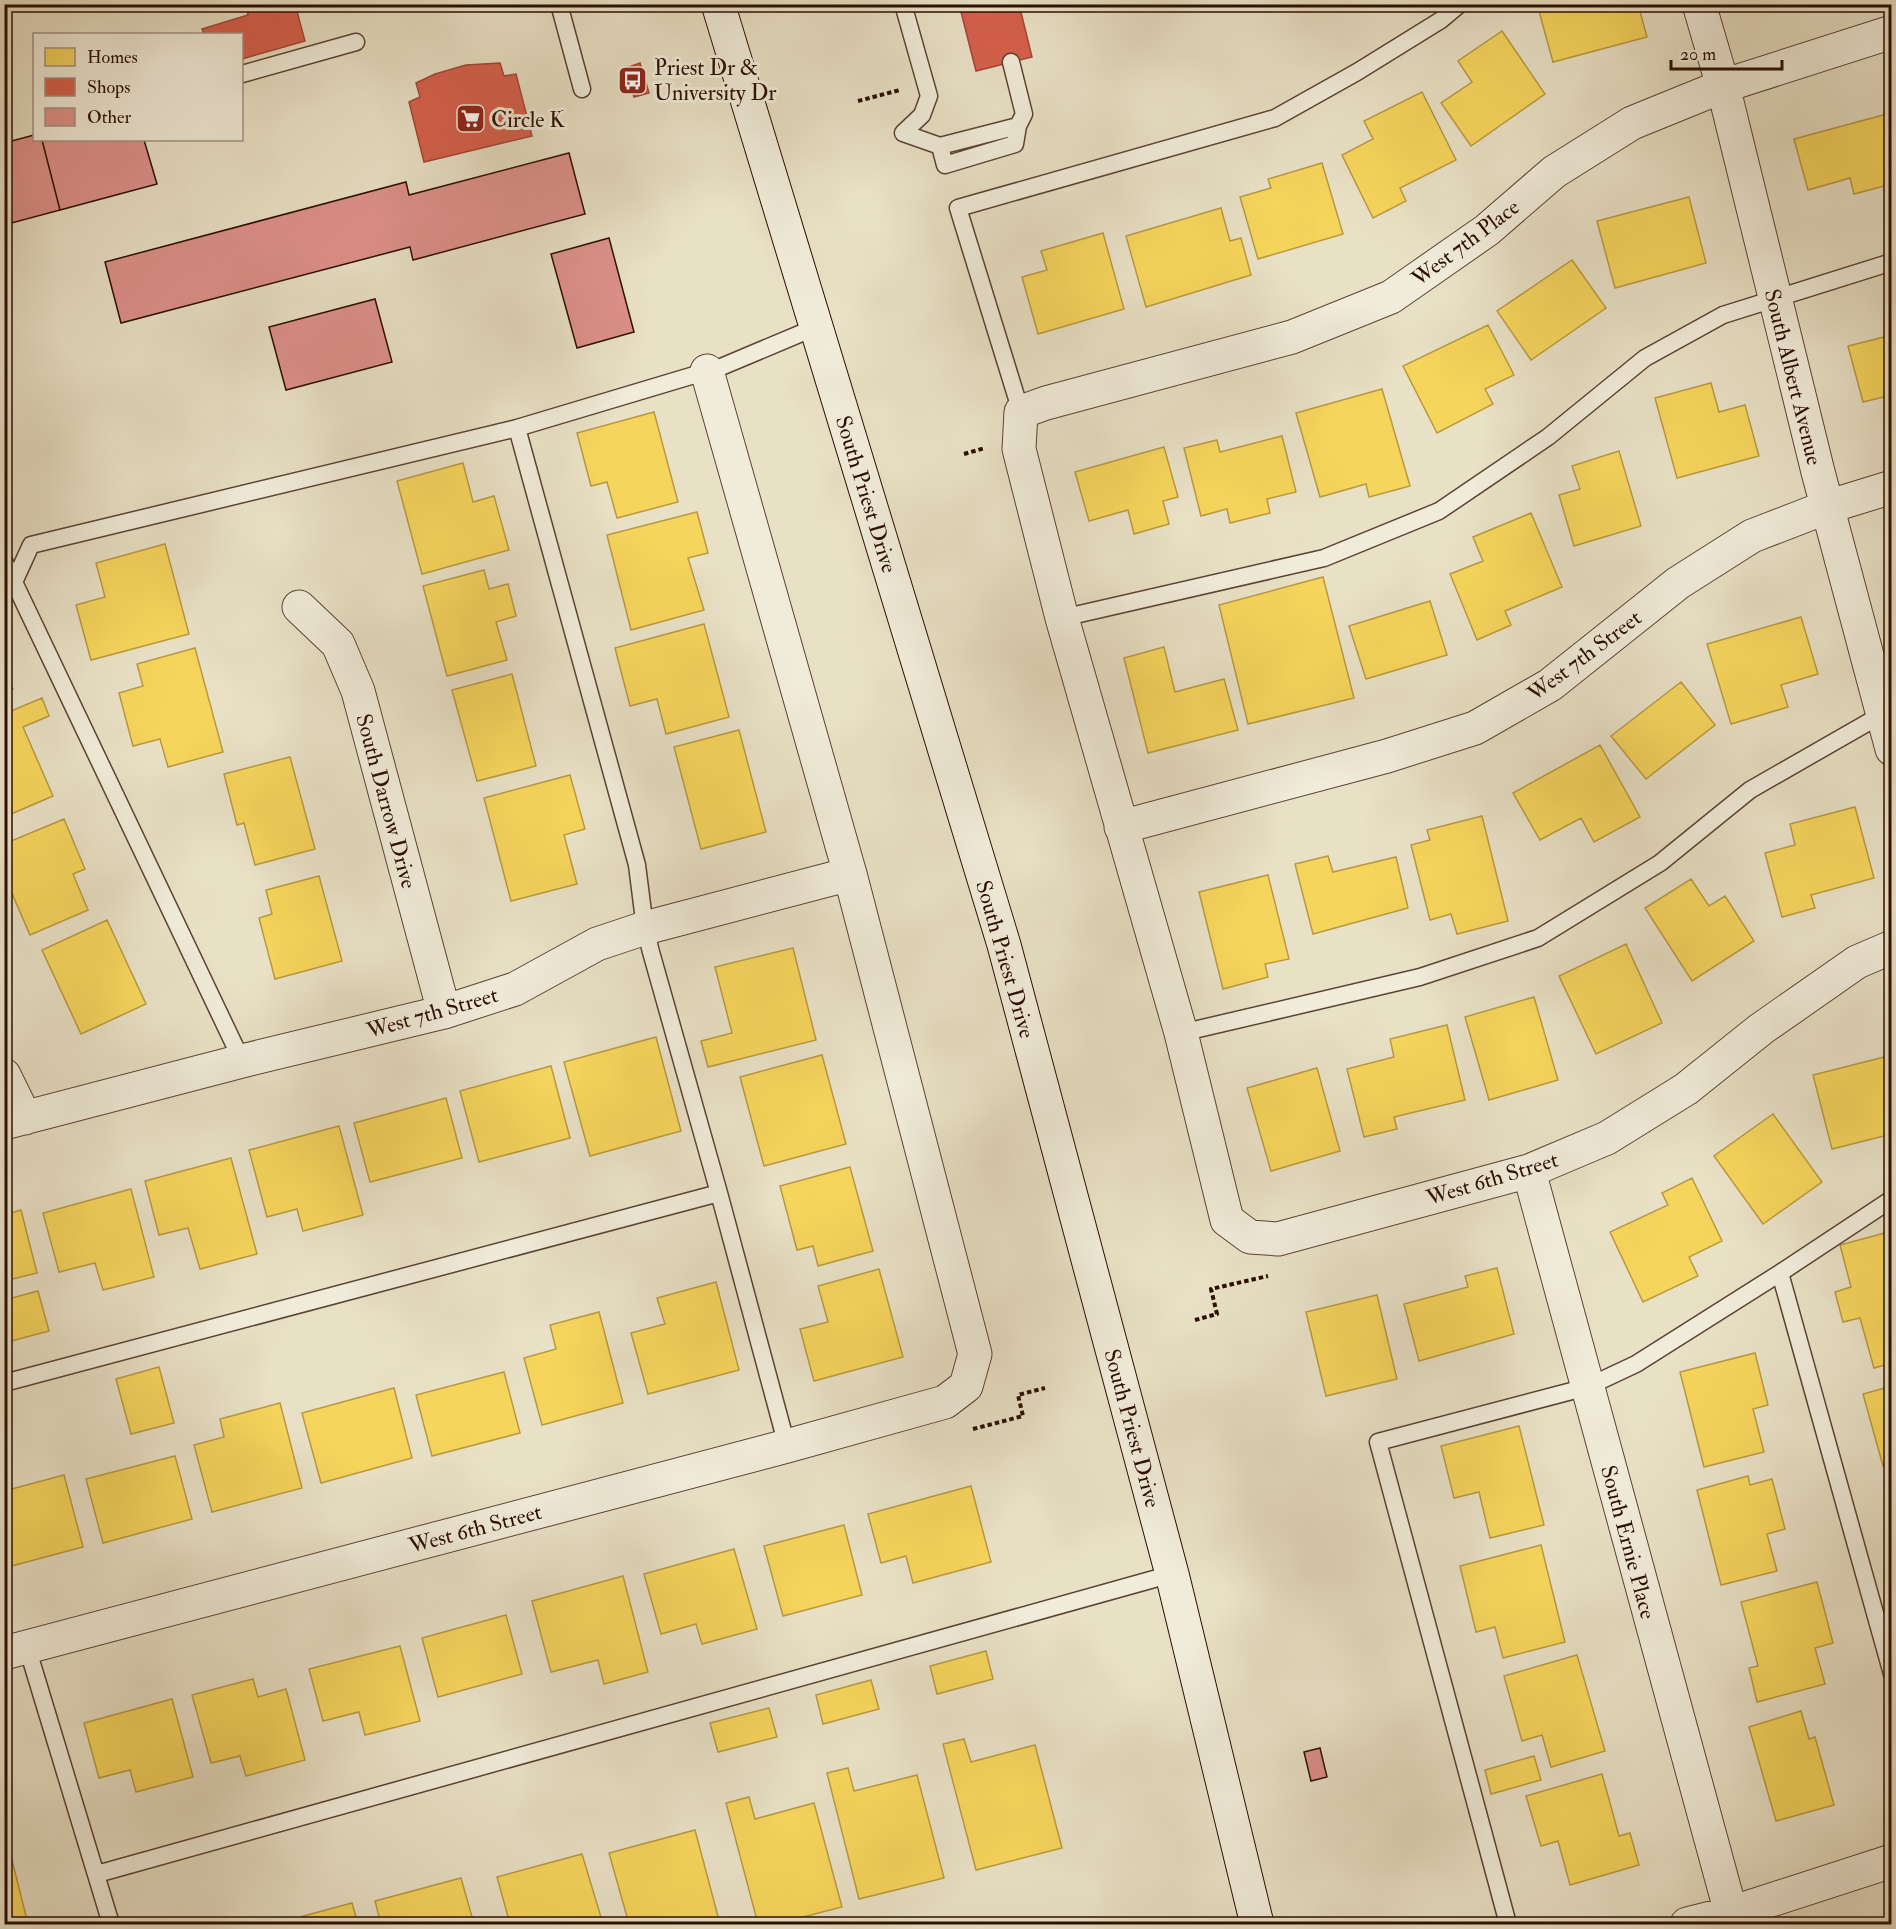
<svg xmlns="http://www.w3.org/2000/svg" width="1896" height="1929" font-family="'IM FELL Double Pica',serif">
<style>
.homes{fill:#f6d55c;stroke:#b99941;stroke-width:1.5}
.shops{fill:#d6604d;stroke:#a34736;stroke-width:1.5}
.building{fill:#dd918a;stroke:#2b0e02;stroke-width:1.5}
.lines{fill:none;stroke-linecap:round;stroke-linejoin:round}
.lane-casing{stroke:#5a4333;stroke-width:19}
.street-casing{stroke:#5a4333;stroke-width:35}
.secondary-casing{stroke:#2b0e02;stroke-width:35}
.path{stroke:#2b0e02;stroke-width:4;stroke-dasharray:4.5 3;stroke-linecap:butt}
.lane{stroke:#f1ecda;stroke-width:16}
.street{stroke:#f1ecda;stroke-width:33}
.secondary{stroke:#f1ecda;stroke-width:33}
.labels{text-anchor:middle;stroke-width:6;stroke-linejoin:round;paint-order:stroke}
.poi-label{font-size:22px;fill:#2b0e02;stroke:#f1ecda;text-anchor:start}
.street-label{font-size:22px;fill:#2b0e02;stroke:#f1ecda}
</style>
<rect width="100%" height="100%" fill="#e9e1c6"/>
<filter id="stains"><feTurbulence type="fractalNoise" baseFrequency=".00333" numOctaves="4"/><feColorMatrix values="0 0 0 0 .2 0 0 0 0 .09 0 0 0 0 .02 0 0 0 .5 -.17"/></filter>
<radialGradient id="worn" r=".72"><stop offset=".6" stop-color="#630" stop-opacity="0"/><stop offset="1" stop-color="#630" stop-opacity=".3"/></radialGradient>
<path class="homes" d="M1537 4H1638L1647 37 1553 62Z
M1502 31 1545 94 1471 146 1441 103 1472 82 1458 61Z
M1422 92 1456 160 1400 188 1406 201 1373 218 1342 155 1373 139 1364 121Z
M1887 114 1892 131V184L1854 194 1850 178 1808 190 1794 139Z
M1322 163 1343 234 1258 259 1240 197 1271 188 1268 179Z
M1689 197 1706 263 1615 288 1597 221Z
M1221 208 1230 241 1241 238 1251 275 1146 307 1126 236Z
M1103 233 1124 309 1038 334 1022 277 1047 270 1041 251Z
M1572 260 1606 308 1531 360 1497 311Z
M1488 325 1514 375 1485 389 1493 404 1437 433 1403 366Z
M1892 335V395L1863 402 1848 346Z
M1711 383 1719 412 1745 405 1759 456 1677 478 1655 398Z
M1382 389 1410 486 1369 497 1366 484 1320 497 1296 413Z
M654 412 678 502 617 518 607 482 591 486 577 433Z
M1282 436 1296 492 1267 499 1270 513 1230 523 1227 509 1201 516 1184 448 1217 440 1220 452Z
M1164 447 1178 497 1163 501 1169 524 1134 534 1128 510 1089 521 1075 472Z
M1619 451 1641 526 1574 546 1559 495 1580 489 1572 466Z
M463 463 473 502 494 496 509 550 422 574 397 481Z
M697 512 708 553 688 558 704 610 631 630 607 535Z
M1531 513 1562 587 1505 611 1511 625 1477 640 1450 574 1483 561 1473 537Z
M165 544 189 634 91 660 76 605 105 597 96 563Z
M484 570 489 589 508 584 516 616 496 622 507 660 447 676 423 586Z
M1323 577 1354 698 1248 724 1219 605Z
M1430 601 1447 655 1366 679 1349 626Z
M1801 617 1818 674 1781 685 1788 707 1731 724 1707 644Z
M704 624 729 717 666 734 657 699 630 706 615 648Z
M1164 647 1175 692 1224 679 1238 730 1148 753 1124 658Z
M195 648 223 752 168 767 160 739 133 746 119 693 143 686 137 664Z
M4 670 13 689 4 693Z
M512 674 536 766 477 781 452 690Z
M1681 682 1715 725 1646 779 1611 736Z
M42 698 49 716 23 727 53 796 4 817V714Z
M739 730 766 832 701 849 674 747Z
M1600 745 1640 817 1594 842 1581 818 1540 840 1513 793Z
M290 757 315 849 255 865 244 823 237 825 224 774Z
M570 775 585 829 564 835 577 884 511 901 484 798Z
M1855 807 1874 878 1811 895 1815 908 1782 917 1765 853 1795 845 1790 824Z
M1482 816 1508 921 1457 934 1451 914 1430 920 1411 845 1430 840 1427 830Z
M64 819 85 869 73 874 88 910 30 935 4 875V844Z
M1328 856 1333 872 1396 857 1408 908 1313 934 1295 864Z
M1268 875 1289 959 1265 964 1268 977 1223 989 1199 892Z
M319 876 342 961 275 979 259 918 272 914 266 890Z
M1691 879 1709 906 1725 896 1754 941 1692 981 1645 908Z
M107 920 146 1004 81 1034 42 950Z
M1626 944 1662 1023 1596 1054 1559 976Z
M793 948 816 1040 708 1067 701 1041 732 1033 715 967Z
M1534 997 1558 1080 1489 1100 1465 1017Z
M1447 1025 1465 1100 1394 1117 1397 1129 1364 1137 1347 1069 1394 1057 1390 1039Z
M656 1037 681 1131 590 1156 564 1062Z
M822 1055 846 1144 764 1166 740 1077Z
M1892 1055V1134L1832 1149 1813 1075Z
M551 1066 570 1138 479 1162 460 1091Z
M1317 1068 1340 1151 1271 1171 1247 1088Z
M446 1098 462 1158 370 1182 354 1123Z
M1773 1114 1822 1182 1763 1224 1714 1156Z
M339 1126 363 1215 303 1231 297 1209 267 1217 249 1150Z
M231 1158 257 1254 200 1269 188 1228 159 1235 145 1181Z
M850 1167 873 1251 818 1266 813 1246 797 1250 780 1186Z
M1692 1178 1722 1241 1689 1257 1698 1276 1643 1302 1610 1232 1668 1205 1662 1193Z
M131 1189 154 1277 103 1290 95 1263 59 1272 43 1213Z
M21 1210 37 1273 4 1281V1215Z
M1892 1231V1363L1874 1368 1860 1318 1843 1322 1835 1292 1851 1287 1840 1245Z
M1497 1268 1514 1334 1419 1361 1404 1304 1468 1287 1465 1276Z
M879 1269 903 1357 814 1381 800 1329 828 1322 818 1286Z
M716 1282 739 1370 648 1394 631 1333 665 1324 657 1298Z
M38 1291 49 1331 4 1343V1300Z
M1377 1295 1397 1379 1326 1396 1306 1312Z
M599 1312 623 1403 542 1425 524 1358 556 1349 550 1325Z
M1755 1353 1768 1405 1753 1409 1764 1452 1704 1467 1680 1372Z
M159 1367 174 1423 131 1434 116 1379Z
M504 1372 520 1433 432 1456 416 1395Z
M1892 1386V1463L1883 1466 1863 1394Z
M394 1388 412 1458 321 1483 302 1413Z
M280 1403 302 1488 212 1512 194 1445 224 1437 220 1419Z
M1519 1426 1544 1525 1490 1538 1479 1492 1454 1498 1441 1446Z
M175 1456 192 1519 103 1543 86 1479Z
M64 1475 83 1547 4 1568V1491Z
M1748 1476 1750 1485 1772 1479 1785 1529 1767 1534 1777 1571 1721 1585 1697 1490Z
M971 1486 991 1562 913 1583 906 1556 881 1563 868 1514Z
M844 1525 862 1595 783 1616 764 1546Z
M1541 1545 1565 1642 1503 1658 1495 1627 1476 1632 1460 1566Z
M734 1549 757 1629 702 1644 696 1624 661 1634 644 1574Z
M623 1576 648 1672 604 1684 598 1660 551 1672 532 1601Z
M1817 1582 1833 1643 1815 1648 1825 1684 1757 1702 1749 1668 1758 1666 1741 1602Z
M506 1615 522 1674 438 1697 422 1638Z
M400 1646 420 1721 365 1735 359 1712 323 1721 309 1669Z
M986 1651 993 1679 937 1694 930 1666Z
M1577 1655 1605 1751 1551 1767 1542 1735 1522 1741 1504 1676Z
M253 1679 258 1697 286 1689 305 1760 246 1776 240 1756 211 1763 192 1695Z
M871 1680 879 1709 823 1724 816 1695Z
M172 1699 193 1777 136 1792 130 1770 99 1778 84 1723Z
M769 1708 777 1737 718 1752 710 1723Z
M1801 1711 1809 1739 1815 1737 1834 1805 1776 1821 1749 1727Z
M964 1739 971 1762 1035 1745 1062 1848 976 1870 943 1744Z
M1534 1756 1541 1780 1491 1794 1485 1770Z
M848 1768 854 1791 917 1775 944 1878 859 1899 827 1773Z
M1602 1774 1619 1836 1630 1833 1639 1865 1570 1885 1558 1841 1541 1846 1526 1796Z
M749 1797 755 1819 814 1803 842 1907 776 1924H758L726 1803Z
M695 1830 720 1924H629L609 1853Z
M6 1836 27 1920 9 1924H4Z
M582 1854 603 1924H510L497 1877Z
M461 1878 474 1924H381L375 1901Z
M352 1903 358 1924H274Z"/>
<path class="shops" d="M246 4H295L305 41 242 59V34H204L202 29 248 15Z
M959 4H1019L1032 57 976 71Z
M500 63 504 76 516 74 532 136 424 162 409 102 420 97 416 83 435 74 466 65Z
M640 63 649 93 634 97 626 68Z"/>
<path class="building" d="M34 135V140H42L60 210 4 225V143Z
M42 140H144L157 184 60 210Z
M569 153 585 214 413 260 410 247 121 323 105 262 406 182 409 195Z
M609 238 634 332 577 348 551 254Z
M375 299 392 362 286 390 269 327Z
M1320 1748 1327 1777 1311 1781 1304 1752Z"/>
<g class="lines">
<defs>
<path id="lane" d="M559 4 582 89
M903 4 929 96 922 115 903 133 940 146 1018 126 1024 114 1011 62
M242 74 356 42
M940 146 945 165 1015 144 1018 126
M1021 412 958 208 1275 118 1357 72 1441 20 1460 4
M517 428 637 865 645 928 651 952 719 1193 787 1446
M4 561 242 1061
M15 580 31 545 517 428 721 367 816 327
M1062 618 1324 558 1439 511 1548 437 1645 358 1723 315 1892 262
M1181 1033 1420 977 1538 938 1660 863 1750 790 1888 711
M1892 1199 1780 1273 1892 1674
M4 1383 719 1193
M27 1647 111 1924
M97 1874 1172 1574
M1508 1924 1378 1442 1587 1387 1636 1364 1780 1273"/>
<path id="street" d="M1699 4 1723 86 1818 472 1892 749
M1892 32 1723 86 1632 123 1554 172 1487 230 1391 297 1292 337 1046 403 1021 412 1019 449 1062 618 1181 1033 1227 1220 1250 1237 1278 1239 1529 1171 1607 1138 1686 1089 1761 1029 1857 962 1892 947
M299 607 338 644 358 691 444 1012
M1121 827 1387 756 1475 728 1550 685 1678 583 1752 536 1827 507 1892 487
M4 1075 25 1118
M4 1123 242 1061 444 1012 515 989 597 944 645 928 850 874
M1529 1171 1731 1913
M4 1653 787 1446 945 1402 966 1386 975 1354 850 874 707 371
M1687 1924 1731 1913 1892 1861"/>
<path id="secondary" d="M718 4 1004 945 1172 1574 1257 1924"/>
</defs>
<use href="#lane" class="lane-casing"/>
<use href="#street" class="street-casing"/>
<use href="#secondary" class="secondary-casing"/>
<path class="path" d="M858 101 900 90
M964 454 985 448
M1195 1320 1217 1314 1211 1289 1268 1276
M973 1429 1023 1416 1018 1395 1045 1388"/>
<use href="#lane" class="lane"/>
<use href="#street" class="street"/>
<use href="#secondary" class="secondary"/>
</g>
<defs>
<symbol id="bus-square" viewBox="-11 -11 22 22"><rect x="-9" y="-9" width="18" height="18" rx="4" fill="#8f2418" stroke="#f1ecda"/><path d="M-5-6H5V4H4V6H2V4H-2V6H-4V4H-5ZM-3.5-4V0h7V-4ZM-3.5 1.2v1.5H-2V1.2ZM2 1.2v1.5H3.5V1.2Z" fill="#fff"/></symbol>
<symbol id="supermarket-square" viewBox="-11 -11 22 22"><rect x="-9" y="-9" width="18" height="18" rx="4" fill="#8f2418" stroke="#f1ecda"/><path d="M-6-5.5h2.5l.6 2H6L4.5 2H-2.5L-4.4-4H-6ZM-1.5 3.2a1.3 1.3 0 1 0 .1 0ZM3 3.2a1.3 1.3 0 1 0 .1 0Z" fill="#fff"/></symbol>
</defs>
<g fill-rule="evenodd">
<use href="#bus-square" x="616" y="64" width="33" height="33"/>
<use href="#supermarket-square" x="454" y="102" width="33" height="33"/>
</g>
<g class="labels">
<g class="poi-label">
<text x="654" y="75">Priest Dr &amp;<tspan x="654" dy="25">University Dr</tspan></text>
<text x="491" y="127">Circle K</text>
</g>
<g class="street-label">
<text transform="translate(1465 242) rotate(-37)" y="8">West 7th Place</text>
<text transform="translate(1794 377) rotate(76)" y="8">South Albert Avenue</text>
<text transform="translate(867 494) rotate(73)" y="8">South Priest Drive</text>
<text transform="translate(1584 655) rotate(-37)" y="8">West 7th Street</text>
<text transform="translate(387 801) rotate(75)" y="8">South Darrow Drive</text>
<text transform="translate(1006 959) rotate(74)" y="8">South Priest Drive</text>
<text transform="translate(432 1012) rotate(-16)" y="8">West 7th Street</text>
<text transform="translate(1492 1178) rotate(-17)" y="8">West 6th Street</text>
<text transform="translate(1133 1428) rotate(75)" y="8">South Priest Drive</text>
<text transform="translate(475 1528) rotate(-15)" y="8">West 6th Street</text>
<text transform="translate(1629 1542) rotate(75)" y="8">South Ernie Place</text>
</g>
</g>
<rect width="1896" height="1929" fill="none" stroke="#e9e1c6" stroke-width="24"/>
<rect x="6" y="6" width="1884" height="1917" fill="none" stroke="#2b0e02" stroke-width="3"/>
<rect x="12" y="12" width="1872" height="1905" fill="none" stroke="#2b0e02" stroke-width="1.5"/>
<rect x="33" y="33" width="210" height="108" fill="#f1ecda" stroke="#a29384" stroke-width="1.5"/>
<rect x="45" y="48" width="30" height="18" fill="#f6d55c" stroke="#a29384" stroke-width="1.5"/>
<text x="87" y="63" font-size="18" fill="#2b0e02">Homes</text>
<rect x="45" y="78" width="30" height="18" fill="#d6604d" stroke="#a29384" stroke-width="1.5"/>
<text x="87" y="93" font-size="18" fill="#2b0e02">Shops</text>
<rect x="45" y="108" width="30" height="18" fill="#dd918a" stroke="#a29384" stroke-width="1.5"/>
<text x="87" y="123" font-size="18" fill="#2b0e02">Other</text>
<path d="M1671 60v9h111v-9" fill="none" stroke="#2b0e02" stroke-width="3"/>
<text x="1680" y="60" font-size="18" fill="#2b0e02" stroke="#f1ecda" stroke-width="4.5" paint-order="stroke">20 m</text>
<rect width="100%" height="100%" filter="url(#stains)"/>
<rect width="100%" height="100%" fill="url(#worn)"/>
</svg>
